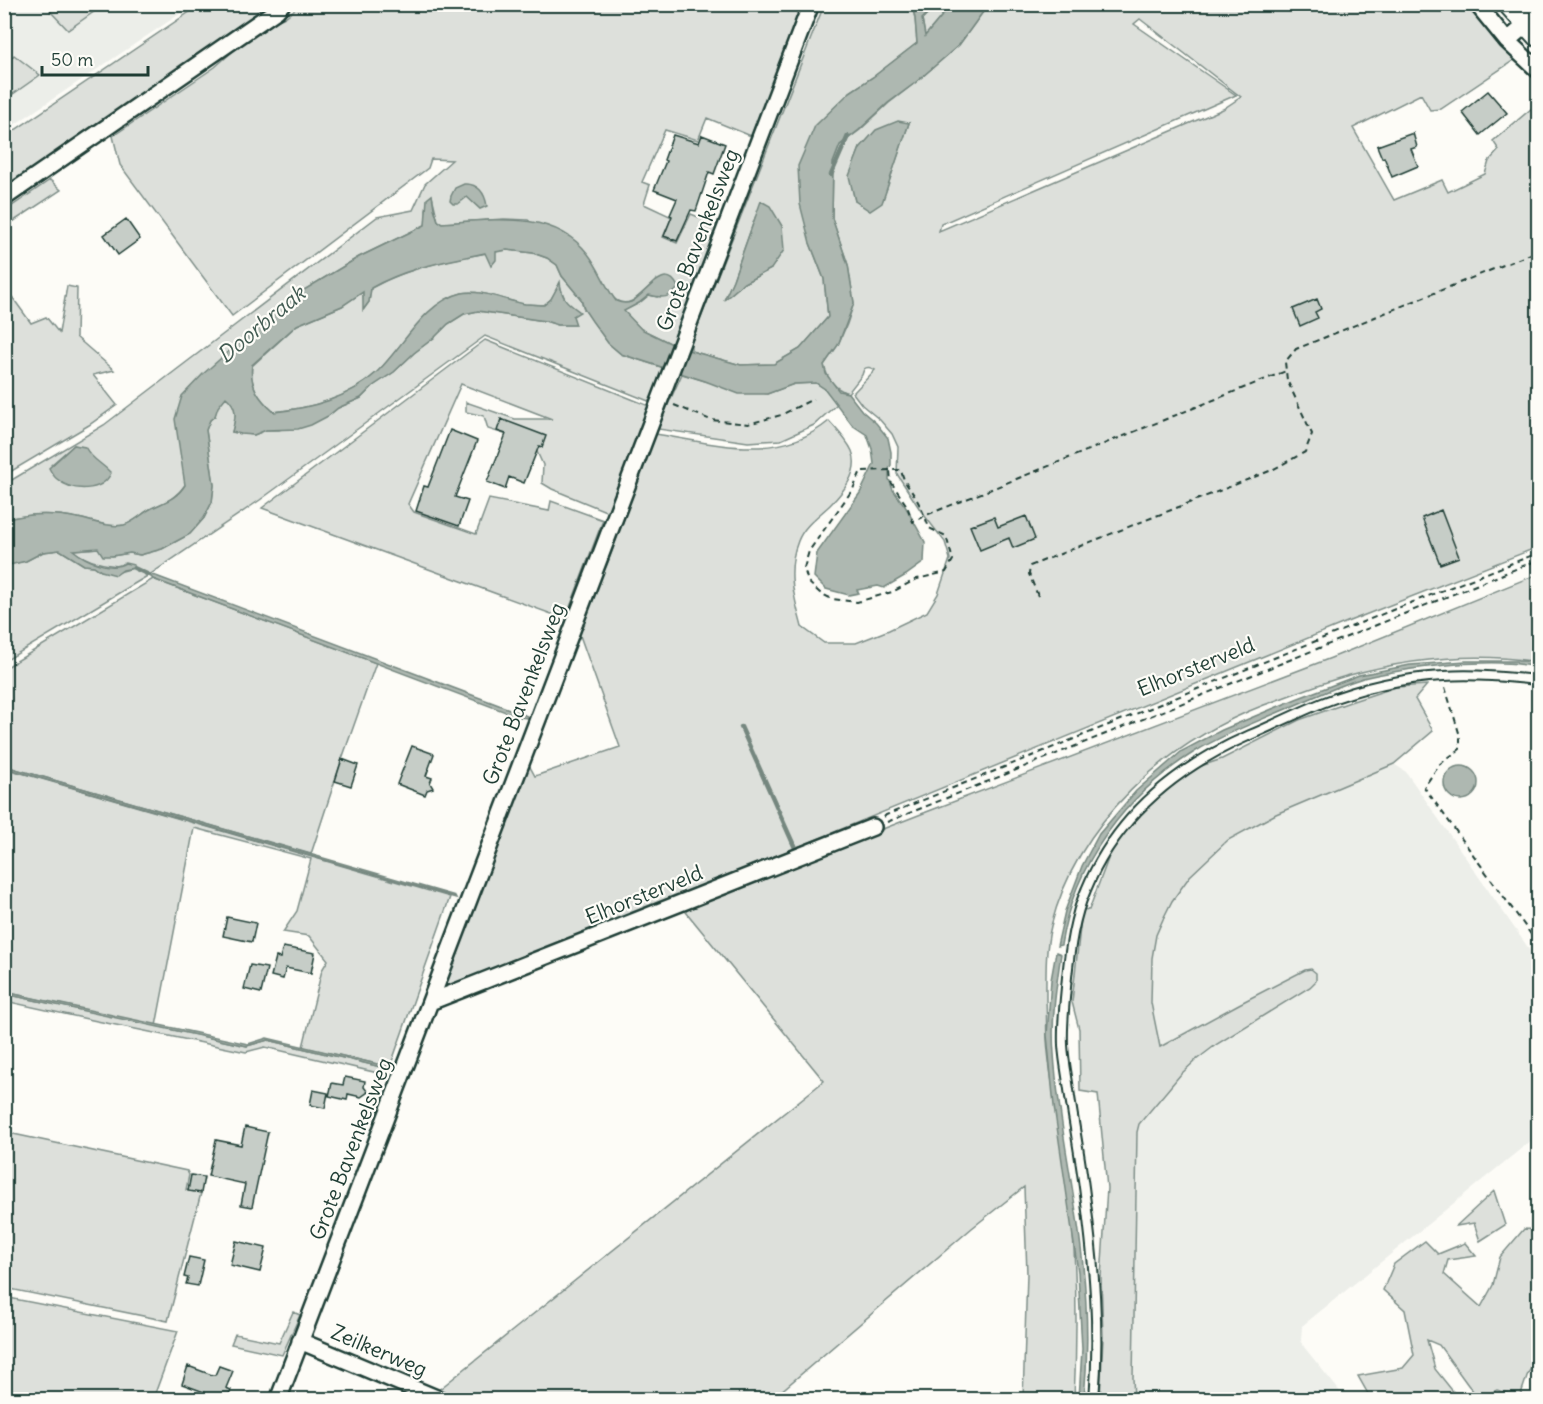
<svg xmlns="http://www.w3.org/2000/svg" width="1543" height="1404" font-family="Delius,sans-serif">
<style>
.built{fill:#eceee9}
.green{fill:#dde0db;stroke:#7e8e88;stroke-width:1.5;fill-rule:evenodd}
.water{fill:#aeb8b1;stroke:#75877f;stroke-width:1.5}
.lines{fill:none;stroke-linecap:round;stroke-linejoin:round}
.stream{stroke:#75877f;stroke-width:4.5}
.building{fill:#c6cdc7;stroke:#1f3d34;stroke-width:1.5}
.lane-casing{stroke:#1f3d34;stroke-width:12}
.street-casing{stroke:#1f3d34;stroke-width:20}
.primary-casing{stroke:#1f3d34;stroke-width:28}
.path{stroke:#1f3d34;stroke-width:2;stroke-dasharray:6 4.5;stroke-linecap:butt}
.lane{stroke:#fdfcf7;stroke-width:8}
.street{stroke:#fdfcf7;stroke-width:15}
.primary{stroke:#fdfcf7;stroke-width:24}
.labels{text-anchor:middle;stroke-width:4.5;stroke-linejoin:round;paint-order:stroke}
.street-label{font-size:21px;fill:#1f3d34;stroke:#fdfcf7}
.water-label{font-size:22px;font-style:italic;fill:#435c53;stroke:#fdfcf7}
</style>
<rect width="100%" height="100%" fill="#fdfcf7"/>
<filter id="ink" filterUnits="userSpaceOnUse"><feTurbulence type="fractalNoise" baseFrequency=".0167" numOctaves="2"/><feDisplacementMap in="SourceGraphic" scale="12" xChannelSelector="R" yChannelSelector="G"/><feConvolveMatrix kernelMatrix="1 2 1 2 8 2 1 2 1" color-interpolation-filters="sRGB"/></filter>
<g filter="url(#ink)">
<path class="built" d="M5 5H193L5 131Z
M1394 764 1406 772 1538 962V1135L1302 1326 1301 1340 1304 1347 1346 1399 1134 1400 1133 1378 1137 1132 1139 1124 1181 1074 1196 1060 1217 1044 1287 1000 1305 970 1239 1004 1160 1047 1151 1003V979L1152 958 1156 935 1164 916 1172 901 1190 876 1228 840 1276 814Z"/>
<path class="green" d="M57 4 86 5 95 11 68 30 50 11Z
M200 5H268L185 64 5 187V137Z
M296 5H803L751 136 707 118 698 140 665 130 642 182 650 185 644 204 672 217 663 237 677 243 691 214 721 226 672 344 641 329 623 311 639 303 649 295 657 297 656 280C644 292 626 315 611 295L528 220 504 219 442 223 438 221 432 196 426 209 427 218 425 225 359 257 294 296 261 323 183 462 185 485C176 498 166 502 152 508 142 513 135 522 124 525 110 528 92 521 78 518 53 513 29 513 5 520V484L104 425 377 217 413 210 425 184 452 160 431 159 428 168 232 316 120 165 113 136 215 67 240 45 269 24 285 17 294 10ZM74 445 85 448 91 457 95 461 52 464Z
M824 5H912L915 18 917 43 873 77 850 92 810 243 824 279 828 317 800 349 774 364 741 365 691 351V343ZM755 218 771 269 744 283 725 299 733 280Z
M936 5H951L925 36 922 19Z
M988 5H1472L1517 58 1441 109 1430 110 1421 94 1353 128 1394 200 1442 180 1448 192 1485 174 1489 161 1499 150 1493 141 1538 103V547L1352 620 441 993 529 765 535 776 620 747 578 630 608 562 655 434C714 443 778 464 829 421 837 430 847 440 852 451 860 470 844 491 831 504 820 515 804 525 798 541 786 571 794 597 802 627L824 643H856L889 630 927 612 938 594 950 559 945 542 921 511 897 474 898 447 892 434 880 420 862 405 853 393 875 370C871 368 868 366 864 369L862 375 848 393C835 389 827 378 824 365L838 345 847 324 854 303 848 265 832 218 833 163 840 145 860 130 889 103 915 83 959 45ZM1140 19 1241 97 1223 109 1188 124 939 231 941 224 1236 95 1134 24ZM909 123 882 202 855 201 850 176 860 148Z
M14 55 40 75 13 94 5 85V65Z
M50 180 61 190 5 227V211Z
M507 250 533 253 547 258 557 265 562 276 581 299 584 309 608 343 621 354 664 368 651 402 485 336 260 500 149 575 5 661V565L26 561 43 552 60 550 84 565 94 566 101 571 119 572 133 568C109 565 93 565 72 550L99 548 112 556 130 553 140 555 162 549 190 534 204 518 212 502 214 485 206 430 210 420 215 415 217 407 226 396C239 409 236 416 232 432L254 435 266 430H279L329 415 338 408 361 398 373 386 394 372 414 353 435 337 448 324 464 314 478 311 545 321 558 325H575C573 311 562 298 560 284L551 299 544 305C538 305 532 304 525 304 506 301 481 289 462 293 427 301 401 349 376 373 348 399 310 408 274 412 259 399 249 385 252 366L297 325 342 306 363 292 364 309 369 302 371 288C413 265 460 257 507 250Z
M67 286 77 288 76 337 114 370 93 375 117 405 89 425 5 475V287L31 323 46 317 59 333Z
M485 340 649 406 608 512 552 489 542 483 543 465 533 443 488 429 484 416 466 412V402L515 419H552L461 384 408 504 414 512 476 534 489 499 549 511 551 501 603 520 567 615 557 616 262 508Z
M682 374 705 381 767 394 794 384 816 383 825 389 837 404 814 425 781 440 748 442 658 429 662 418Z
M1538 574V662C1475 652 1408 659 1346 676 1318 684 1291 695 1264 705 1166 743 1078 821 1051 926 1045 950 1046 977 1046 1001 1047 1014 1046 1027 1047 1039 1049 1077 1058 1114 1064 1151 1067 1174 1070 1198 1072 1221 1077 1281 1077 1340 1074 1399H1023L1027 1274 1024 1187 972 1228 772 1399 454 1400 436 1392 824 1081 682 907 929 811 1331 658Z
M153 579 376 663 342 759 311 854 5 766V668Z
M1427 685 1415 699 1433 731 1394 764 1276 814 1228 840 1190 876 1172 901 1164 917 1156 935 1152 958 1151 1003 1160 1047 1239 1004 1305 970 1311 969 1316 973V981L1310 987 1217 1044 1196 1060 1181 1074 1139 1124 1137 1132 1133 1378 1134 1399H1100L1103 1337 1101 1277 1107 1188 1098 1094 1080 1091 1079 1029 1072 1002 1082 909 1089 910 1108 859 1104 857 1149 801 1189 770 1222 759 1299 720 1350 702 1396 687Z
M4 768 450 897 390 1067 303 1047 322 970 328 960 309 936 283 932 297 911 311 859 194 828 156 1026 247 1046 268 1040 389 1069 387 1075 265 1047 246 1052 92 1020 5 1001V994L149 1024 5 992Z
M4 1132 187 1171 189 1175 186 1190 201 1193 168 1321 5 1288Z
M1494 1191 1505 1225 1480 1241 1474 1223 1456 1226Z
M1524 1229 1538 1230V1352L1527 1376 1520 1397 1497 1390 1479 1398 1468 1385 1439 1345 1427 1340 1435 1369 1459 1399H1371L1358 1376 1403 1368 1414 1355 1405 1310 1383 1290 1394 1264 1425 1241 1438 1254 1465 1243 1476 1256 1448 1260 1444 1274 1481 1307 1493 1285 1500 1257Z
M4 1297 178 1331 153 1399H5Z
M293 1312 300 1315 282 1355 231 1344 235 1334 279 1343Z"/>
<path class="water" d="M912 5H936L922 19 925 36 951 5H988L959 45 915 83 888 103 859 130 840 145 833 163 832 218 848 265 854 303 838 345 824 365 826 374 839 391 848 393 862 411 876 423 888 438 891 452V465L889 469V479L893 490 905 506 925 542 924 562 906 575 884 588 878 586 857 590 859 593 849 595 826 589 814 577 817 553 860 493 874 464 872 449 867 435 852 425 825 389 816 383 794 384 767 394H739L705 381 621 354 608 343 592 321 584 309 581 299 562 276 557 265 547 258 533 253 507 250 496 252V260L491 266 485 253C444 262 408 267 371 288L369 302 363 310V292L342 306 297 325 252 365C249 385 259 399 274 412 310 408 348 399 376 373 403 348 423 302 462 293 481 289 506 301 525 304 531 304 538 305 544 305L551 299 560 282C561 299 568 303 580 312L573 316 576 325H558L545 321 478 311 464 314 448 324 435 337 414 353 394 372 373 386 361 398 338 408 328 416 311 425 298 429 266 430 254 435 241 434 232 432C236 417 238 407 226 397L218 407 215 416 210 420 206 430 214 485 212 502 204 518 190 534 162 549 140 555 130 553 112 556H103L98 548 73 550C85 560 110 572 125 563L134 565V568L123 570 116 575 101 571 94 566 84 565 60 550 43 552 26 561 5 566V520C29 513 53 513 78 518 92 521 110 528 124 525 135 522 142 513 152 508 166 501 176 499 185 485L175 419 182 396 203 374 261 323 294 296 359 257 425 225 427 199 432 195 434 208 438 221 442 223C491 220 553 209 588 254 599 268 605 286 616 301 621 303 625 304 631 302 644 296 665 260 678 287 672 299 661 298 649 295L639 303 624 311 641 329 672 344 691 351 741 365 774 364 800 349 828 317 824 279 810 243 800 204 798 166 815 126 850 92 873 77 917 43 915 18Z
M898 121 909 123 882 203 870 211 855 201 849 176 860 148 876 130Z
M464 184C478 183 485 193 487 206L480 209 467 197 458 204H453L450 201 451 196 455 188Z
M761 201 770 206 782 226 784 250 771 269 744 283 724 300 733 280Z
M74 445 85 447C93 461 101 462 111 473 102 493 72 492 57 479 53 476 51 472 49 468Z
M149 575 156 576 520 713 527 716 528 718 519 717 153 579Z
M1466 661H1528L1538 662V667C1527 665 1514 663 1502 663 1472 662 1442 665 1412 669 1393 672 1372 674 1354 681 1328 690 1304 702 1279 712 1251 724 1222 735 1196 751 1126 794 1074 863 1061 945L1057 946 1065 911 1082 866 1099 834 1136 791 1182 751 1222 730 1296 699 1359 675 1410 665Z
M1444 783a17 17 0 1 1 34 0a17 17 0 1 1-34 0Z
M5 766 455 896 456 898 5 768Z
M1056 952 1061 954C1056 987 1051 1021 1054 1054 1058 1117 1072 1178 1080 1240 1087 1292 1089 1347 1084 1399H1079L1082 1349 1078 1272 1054 1106 1047 1035 1051 980Z
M5 992 248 1044 267 1038 390 1067 389 1069 268 1040 247 1046 5 994Z"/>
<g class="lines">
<path class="stream" d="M831 175 848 136
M134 568 149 575
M741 727 796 850"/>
</g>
<path class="building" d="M1488 91 1507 113 1480 135 1462 112Z
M1413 133 1417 147 1411 149 1418 166 1392 177 1384 157 1382 158 1377 146Z
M673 135 699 143 702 135 725 144 714 174 709 172 696 211 691 210 677 241 664 236 672 216 670 215 677 199 654 190 666 161 664 160Z
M126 219 140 239 118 255 104 235Z
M1317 299 1321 309 1315 312 1318 318 1300 326 1293 309Z
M501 419 546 436 542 447 539 446 524 483 509 477 505 489 487 482 506 434 497 431Z
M450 430 477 441 455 497 468 501 459 526 416 511 424 486 428 487Z
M1441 510 1459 557 1440 564 1422 518Z
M1026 516 1035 539 1013 548 1009 538 980 550 970 526 994 517 998 527Z
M412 746 434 754 426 776 432 778 430 783 433 788 427 790 425 795 397 784Z
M342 759 358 765 351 786 335 781Z
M227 917 256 923 252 942 223 936Z
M283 947 315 953 311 973 286 968 283 979 271 976 276 957 280 958Z
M250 965 267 968 261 993 244 989Z
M345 1077 365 1081 364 1087 368 1092 361 1097 348 1094 347 1100 329 1096 332 1083 343 1085Z
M313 1090 328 1093 325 1108 310 1105Z
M245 1127 268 1132 252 1207 241 1205 245 1184 208 1176 216 1140 241 1145Z
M191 1175 204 1177 201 1193 188 1191Z
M236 1241 266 1248 260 1272 230 1265Z
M189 1257 204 1260 198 1286 186 1284 188 1278 184 1277Z
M188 1366 212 1375H215L219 1366 233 1371 226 1388 231 1390 227 1400H209L203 1397 204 1392 182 1384Z"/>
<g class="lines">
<defs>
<path id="lane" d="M1094 1400C1100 1331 1094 1263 1085 1195 1081 1162 1075 1130 1070 1097 1068 1080 1064 1062 1063 1045 1062 1022 1065 999 1067 977 1070 948 1074 917 1086 890 1117 815 1177 767 1250 735 1274 725 1297 713 1322 703 1360 688 1403 678 1444 676 1476 674 1507 677 1538 680"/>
<path id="street" d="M1477 4 1507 41 1538 70
M1507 41 1528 23 1538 9
M4 198 277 10 282 4
M430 1002 873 827
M300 1341 441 1400
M278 1400 811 4"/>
<path id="primary" d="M1511 4 1538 34"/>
</defs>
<use href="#lane" class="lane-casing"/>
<use href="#street" class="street-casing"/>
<use href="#primary" class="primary-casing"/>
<path class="path" d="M674 405 711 420 748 424 781 415 813 399
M890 470 861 471 853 489 809 551 804 568 808 582 820 593 832 599 857 602 892 592 917 579 946 572 953 560 946 536 929 528C926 519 922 509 917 500 911 489 904 484 901 470H890L891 482 907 506 913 522 924 516 1286 371
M1038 596 1029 574 1030 566 1272 470 1305 452 1312 434 1287 380 1285 362 1296 349 1538 251
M1445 687 1460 736V749L1440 764 1424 787 1538 944
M884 817 886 815 1395 609 1538 553
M887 822 1538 560"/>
<use href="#lane" class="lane"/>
<use href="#street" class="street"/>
<use href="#primary" class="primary"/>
</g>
</g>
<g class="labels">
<g class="street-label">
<text transform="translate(698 240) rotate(-69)" y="7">Grote Bavenkelsweg</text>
<text transform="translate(1196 667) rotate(-22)" y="7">Elhorsterveld</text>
<text transform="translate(524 694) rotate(-69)" y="7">Grote Bavenkelsweg</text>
<text transform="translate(644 895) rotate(-22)" y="7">Elhorsterveld</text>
<text transform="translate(351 1149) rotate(-69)" y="7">Grote Bavenkelsweg</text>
<text transform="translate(379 1351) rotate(23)" y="7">Zeilkerweg</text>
</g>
<g class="water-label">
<text transform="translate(261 324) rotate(-40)" y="8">Doorbraak</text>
</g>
</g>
<rect width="1543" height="1404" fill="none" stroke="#fdfcf7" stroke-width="24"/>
<rect x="12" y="12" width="1519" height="1380" fill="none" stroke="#1f3d34" stroke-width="2" filter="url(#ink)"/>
<path d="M42 66v9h106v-9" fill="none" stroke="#1f3d34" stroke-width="3"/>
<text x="51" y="66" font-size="18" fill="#1f3d34" stroke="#fdfcf7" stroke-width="4.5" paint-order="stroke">50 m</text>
</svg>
